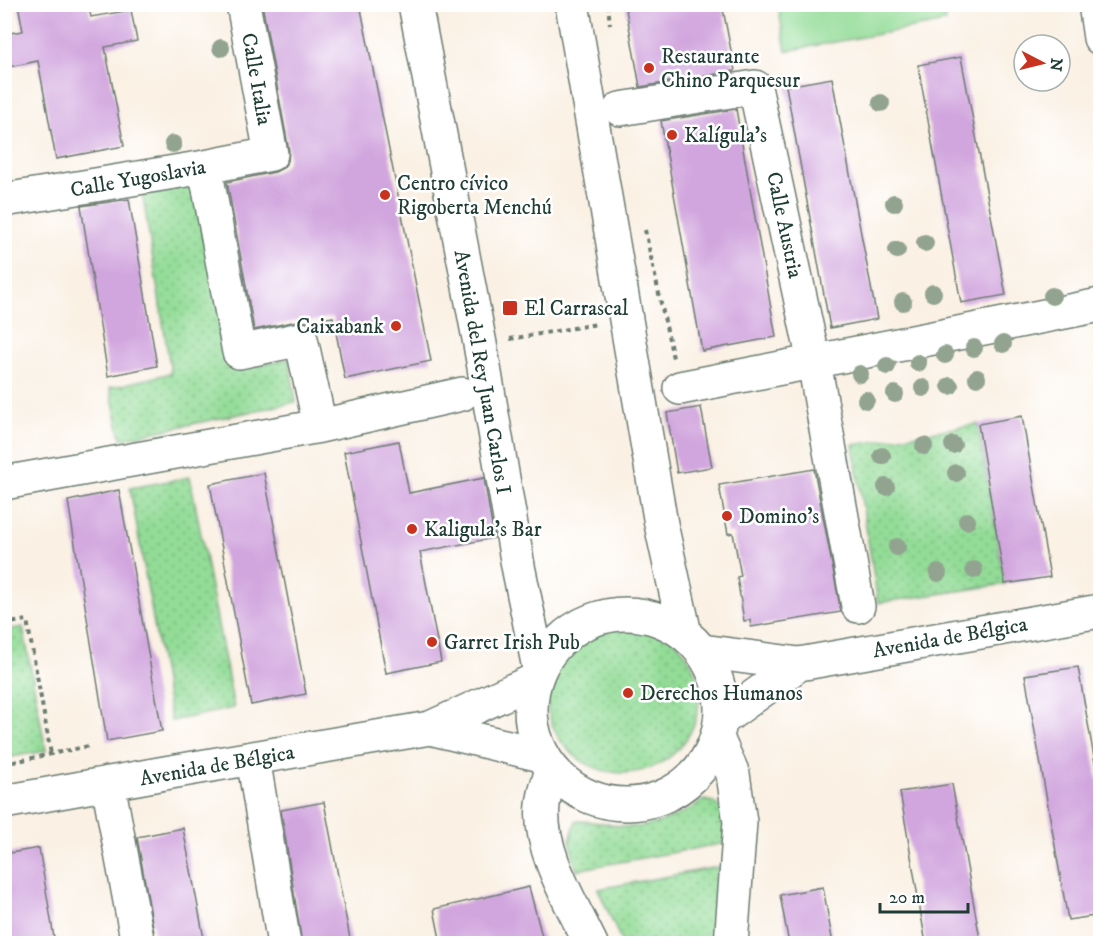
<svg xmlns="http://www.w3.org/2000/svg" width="1105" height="948" font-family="'IM FELL DW Pica',serif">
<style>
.grass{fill:url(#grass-dots);stroke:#598c66;stroke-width:1.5}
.park{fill:#93dc97;stroke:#598c66;stroke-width:1.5}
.building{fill:#d1a6de}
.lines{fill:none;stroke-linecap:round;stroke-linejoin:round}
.minor-casing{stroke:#6c7c71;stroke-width:36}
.major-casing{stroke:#6c7c71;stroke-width:36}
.path{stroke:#6c7c71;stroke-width:4;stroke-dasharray:4.5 4.5;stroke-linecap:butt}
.minor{stroke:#fff;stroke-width:33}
.major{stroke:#fff;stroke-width:33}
.tree{fill:#92a490}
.poi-dot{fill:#c8321e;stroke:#fff;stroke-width:2}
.labels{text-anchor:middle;stroke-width:5;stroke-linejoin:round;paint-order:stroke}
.poi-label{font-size:21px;fill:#1f3d34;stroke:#fff;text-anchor:start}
.street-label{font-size:21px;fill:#1f3d34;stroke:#fff}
</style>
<defs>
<pattern id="grass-dots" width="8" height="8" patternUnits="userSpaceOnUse" patternTransform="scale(1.5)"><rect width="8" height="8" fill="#93dc97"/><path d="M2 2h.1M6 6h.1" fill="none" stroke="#77b47c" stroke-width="1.8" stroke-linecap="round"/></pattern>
</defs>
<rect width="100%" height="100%" fill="#fff"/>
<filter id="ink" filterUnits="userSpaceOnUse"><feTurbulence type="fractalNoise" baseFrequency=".0167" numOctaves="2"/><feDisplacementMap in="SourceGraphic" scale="12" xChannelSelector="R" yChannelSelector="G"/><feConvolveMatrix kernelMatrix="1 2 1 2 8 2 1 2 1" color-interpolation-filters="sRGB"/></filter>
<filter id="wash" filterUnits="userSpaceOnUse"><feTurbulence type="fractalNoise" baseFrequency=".008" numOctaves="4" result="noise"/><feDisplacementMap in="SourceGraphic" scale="24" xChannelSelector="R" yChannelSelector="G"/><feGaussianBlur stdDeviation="1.35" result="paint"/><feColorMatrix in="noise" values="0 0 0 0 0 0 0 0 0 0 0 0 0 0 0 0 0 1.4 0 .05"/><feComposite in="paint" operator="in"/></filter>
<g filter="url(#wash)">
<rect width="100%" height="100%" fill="#faf0e3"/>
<path class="grass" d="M198 181 234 371 289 359 296 402 121 439 110 388 171 373 142 191Z
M978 424 1005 584 878 603 853 445Z
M190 477 234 708 171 721 130 488Z
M547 697a76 76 0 1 1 152 0a76 76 0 1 1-152 0Z
M23 627 46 751 5 758V630Z
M704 800 713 802 721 808 727 843 576 870 570 840 576 821C592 821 603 823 619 826 648 831 681 816 704 800Z
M718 867 713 943H622L598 889Z"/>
<path class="park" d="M778 5H943L946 22 786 51Z"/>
<g id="blocks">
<path class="building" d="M18 4H88L91 17 131 10 137 41 105 47 124 146 56 159 38 61 4 68V34L23 31Z
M262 4H360L431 361 345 379 333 317 308 322 297 321 254 330 227 182 275 172 283 168 288 161 289 151Z
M625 4H722L735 71 640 87Z
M961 57 1006 295 961 303 918 65Z
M832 78 877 319 830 328 786 86Z
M736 109 776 337 702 351 661 121Z
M129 199 157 366 108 376 81 206Z
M701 407 712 467 677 473 667 413Z
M1022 416 1050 577 1005 584 978 424Z
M399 441 409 493 484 478 494 538 420 552 441 662 386 673 344 452Z
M814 469 841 612 751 627 750 620 744 621 737 577 741 576 733 533 728 534 719 485Z
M264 473 306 694 251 705 210 484Z
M119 490 162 731 107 741 68 501Z
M1078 667 1101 797V915L1068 920 1025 675Z
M952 784 981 944H926L900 792Z
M324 802 351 944H302L281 810Z
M183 828 205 944H156L137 837Z
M39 848 55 944H10L4 913V854Z
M529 887 544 944H441L434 909Z
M823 887 833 944H789L780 895Z"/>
</g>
</g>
<g filter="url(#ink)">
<use href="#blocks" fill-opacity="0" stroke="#6c7c71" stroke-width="1.5"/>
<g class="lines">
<defs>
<path id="minor" d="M1095 4 1100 38
M620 109 755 87 814 362 858 606
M205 167 239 352 301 339 320 426
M4 200 205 167 271 154 243 4
M680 388 1100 305
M4 483 320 426 462 394
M702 651 799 664 1100 611
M721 720 799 664
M430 728 541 755
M253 758 284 944
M108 783 138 944
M4 802 165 773 430 728 535 680"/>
<path id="major" d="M415 4 480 344 518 566 539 668
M572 4 661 524 685 634
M531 709a95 95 0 1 1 190 0a95 95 0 1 1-190 0Z
M717 738 733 774 740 822 731 944
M552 769C549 781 544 793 543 805 538 850 572 904 591 944"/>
</defs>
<use href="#minor" class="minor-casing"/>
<use href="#major" class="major-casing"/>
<path class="path" d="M608 4 610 25
M645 230 673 358
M510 339 597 324
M4 624 27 620 51 754
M4 764 89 746"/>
<use href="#minor" class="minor"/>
<use href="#major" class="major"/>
</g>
<g class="tree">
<circle cx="221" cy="48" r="9"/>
<circle cx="881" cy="103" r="9"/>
<circle cx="173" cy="144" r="9"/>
<circle cx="894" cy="203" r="9"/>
<circle cx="925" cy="243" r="9"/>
<circle cx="897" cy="250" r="9"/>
<circle cx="933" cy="293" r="9"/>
<circle cx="1052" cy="296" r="9"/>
<circle cx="903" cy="302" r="9"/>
<circle cx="1003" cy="344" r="9"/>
<circle cx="974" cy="348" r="9"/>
<circle cx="945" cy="355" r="9"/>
<circle cx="918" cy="363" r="9"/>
<circle cx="887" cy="366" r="9"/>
<circle cx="860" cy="374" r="9"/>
<circle cx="977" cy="378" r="9"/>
<circle cx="950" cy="386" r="9"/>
<circle cx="923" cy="388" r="9"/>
<circle cx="895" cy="394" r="9"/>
<circle cx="866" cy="400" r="9"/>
<circle cx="953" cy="445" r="9"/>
<circle cx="924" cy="446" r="9"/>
<circle cx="882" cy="456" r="9"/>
<circle cx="956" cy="473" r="9"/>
<circle cx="886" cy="487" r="9"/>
<circle cx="967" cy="521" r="9"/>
<circle cx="897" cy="547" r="9"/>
<circle cx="974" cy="570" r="9"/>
<circle cx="938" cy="573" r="9"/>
</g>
</g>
<g class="poi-dot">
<circle cx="649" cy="68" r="6"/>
<circle cx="672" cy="135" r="6"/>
<circle cx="385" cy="195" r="6"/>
<rect x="502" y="300" width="16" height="16" rx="3"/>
<circle cx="396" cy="326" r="6"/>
<circle cx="727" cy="516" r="6"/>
<circle cx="412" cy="529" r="6"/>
<circle cx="432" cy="642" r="6"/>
<circle cx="628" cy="693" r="6"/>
</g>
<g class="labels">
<g class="poi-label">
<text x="661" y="63">Restaurante<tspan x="661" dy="24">Chino Parquesur</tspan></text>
<text x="684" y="142">Kalígula's</text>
<text x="397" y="190">Centro cívico<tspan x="397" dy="24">Rigoberta Menchú</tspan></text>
<text x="524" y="315">El Carrascal</text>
<text x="384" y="333" text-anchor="end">Caixabank</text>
<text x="739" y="523">Domino's</text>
<text x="424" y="536">Kaligula's Bar</text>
<text x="444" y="649">Garret Irish Pub</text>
<text x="640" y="700">Derechos Humanos</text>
</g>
<g class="street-label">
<text transform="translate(257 79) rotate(80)" y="7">Calle Italia</text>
<text transform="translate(138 178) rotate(-10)" y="7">Calle Yugoslavia</text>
<text transform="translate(785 225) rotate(78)" y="7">Calle Austria</text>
<text transform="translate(483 372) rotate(80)" y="7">Avenida del Rey Juan Carlos I</text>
<text transform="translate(950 637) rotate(-10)" y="7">Avenida de Bélgica</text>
<text transform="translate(217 765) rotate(-10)" y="7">Avenida de Bélgica</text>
</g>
</g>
<rect width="1105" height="948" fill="none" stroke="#fff" stroke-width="24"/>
<g transform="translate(1042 63) rotate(97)"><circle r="28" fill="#ffffff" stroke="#a5b1ae" stroke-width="1.5"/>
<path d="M0-4.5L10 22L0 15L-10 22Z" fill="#c8321e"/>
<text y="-9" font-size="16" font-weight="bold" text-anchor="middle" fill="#1f3d34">N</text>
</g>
<path d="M880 903v9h88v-9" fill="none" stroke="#1f3d34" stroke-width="3"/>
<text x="889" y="903" font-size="18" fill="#1f3d34" stroke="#ffffff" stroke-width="4.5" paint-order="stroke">20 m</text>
</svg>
